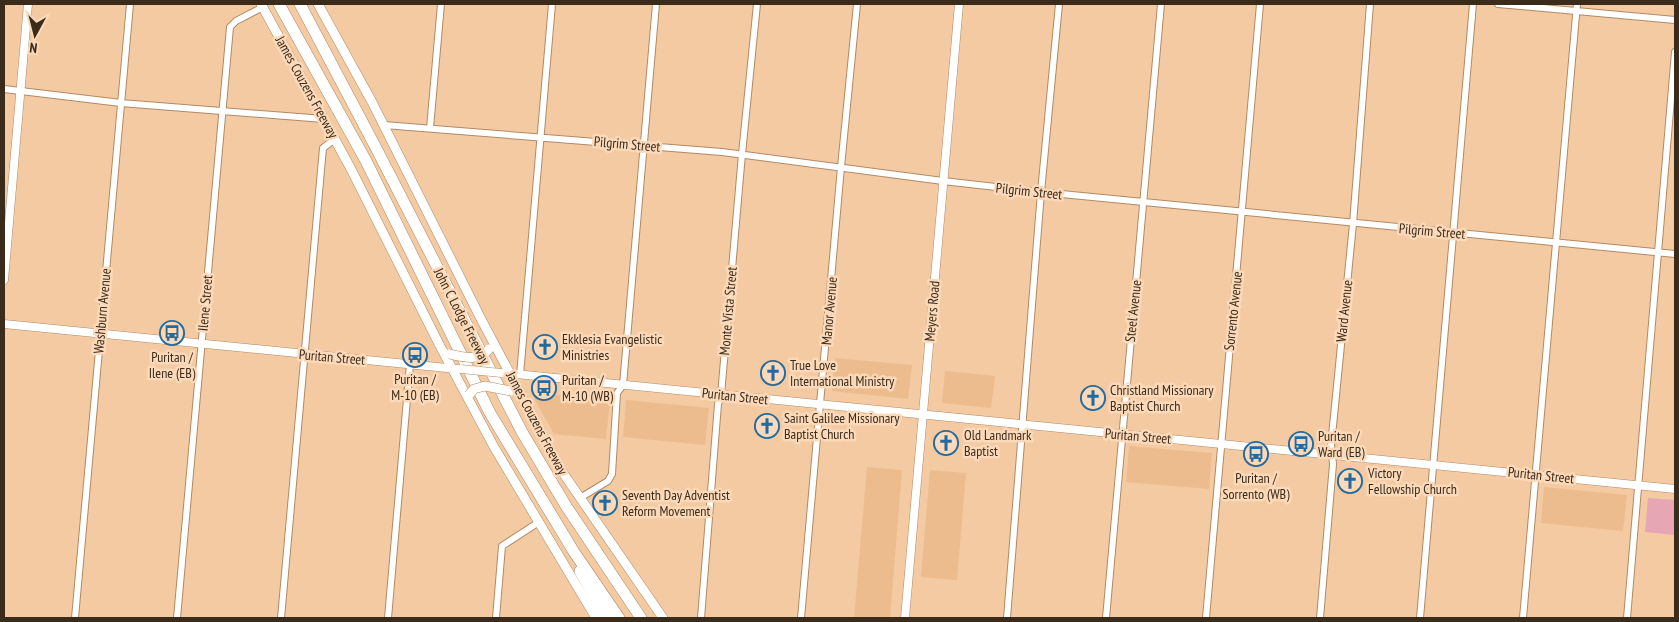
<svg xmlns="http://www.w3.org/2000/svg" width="1679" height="622" font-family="'PT Sans Narrow',sans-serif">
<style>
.built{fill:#ecbc8e}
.green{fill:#e7a6b3}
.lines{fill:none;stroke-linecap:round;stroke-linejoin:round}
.minor-casing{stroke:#b18a64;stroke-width:8}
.tertiary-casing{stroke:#b18a64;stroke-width:9}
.secondary-casing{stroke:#b18a64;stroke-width:10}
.motorway-casing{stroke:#b18a64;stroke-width:12}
.minor{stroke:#fff;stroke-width:6}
.tertiary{stroke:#fff;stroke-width:8}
.secondary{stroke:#fff;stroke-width:9}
.motorway{stroke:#fff;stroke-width:11}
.tertiary-bridge-casing{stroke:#b18a64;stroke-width:9;stroke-linecap:butt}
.secondary-bridge-casing{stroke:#b18a64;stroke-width:10;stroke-linecap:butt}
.tertiary-bridge{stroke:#fff;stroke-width:8}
.secondary-bridge{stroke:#fff;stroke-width:9}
.labels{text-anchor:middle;stroke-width:5;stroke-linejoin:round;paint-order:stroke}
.street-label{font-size:14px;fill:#3b2b1b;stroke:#fbd9b9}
.poi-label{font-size:14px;fill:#3b2b1b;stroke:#fbd9b9;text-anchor:start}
</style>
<rect width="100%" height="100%" fill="#f4caa2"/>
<path class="built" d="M835 358 912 365 908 399 832 391Z
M945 371 995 376 991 408 942 403Z
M531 393 610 399 606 439 554 434Z
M626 400 709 408 705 445 623 437Z
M1129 446 1212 453 1209 489 1126 482Z
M867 467 902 470 890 618H854Z
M930 470 966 473 957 580 921 577Z
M1544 487 1627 495 1623 531 1541 523Z"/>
<path class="green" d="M1648 498 1675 500V535L1645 532Z"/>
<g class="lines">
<defs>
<path id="minor" d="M1498 4 1675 20
M4 89 121 103 324 119
M384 125 722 152 943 181 1041 192 1675 254
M430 128 441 4
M520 375 552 4
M580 498 608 481 612 474 617 393 623 385 656 4
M75 618 130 4
M177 618 230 27 236 21 263 7
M281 618 323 148 335 139
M388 618 410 364
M496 618 502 546 539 522
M701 618 718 404 721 395 742 154 757 4
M801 618 841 167 857 4
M1007 618 1041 192 1059 4
M1106 618 1161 4
M1206 618C1223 413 1243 209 1260 4
M1320 618 1333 464 1331 446 1353 224 1370 4
M1420 618 1473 4
M1523 618 1577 4
M1627 618 1675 52"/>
<path id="tertiary" d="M4 280 28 4
M4 324 457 369
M505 373 1675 489
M905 618 959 4"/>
<path id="secondary" d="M261 4 351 169 440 346 494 447 596 618
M318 4 372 102 481 319 561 470 663 618"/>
<path id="motorway" d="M279 4 366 161 490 413 574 552 619 618
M300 4 374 144 522 432 566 506 641 618
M580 571 606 618"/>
</defs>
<use href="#minor" class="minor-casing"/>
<use href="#tertiary" class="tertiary-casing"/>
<use href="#secondary" class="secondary-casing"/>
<use href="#motorway" class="motorway-casing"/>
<use href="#minor" class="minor"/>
<use href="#tertiary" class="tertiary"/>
<use href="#secondary" class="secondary"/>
<use href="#motorway" class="motorway"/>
<defs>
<path id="tertiary-bridge" d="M461 369 501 373"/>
<path id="secondary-bridge" d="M449 354C462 357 480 362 489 349
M469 395 474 389 485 386 511 391"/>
</defs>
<use href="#tertiary-bridge" class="tertiary-bridge-casing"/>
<use href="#secondary-bridge" class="secondary-bridge-casing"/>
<use href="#tertiary-bridge" class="tertiary-bridge"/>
<use href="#secondary-bridge" class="secondary-bridge"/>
</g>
<defs>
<symbol id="bus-ring" viewBox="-11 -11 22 22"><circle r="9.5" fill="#fbd9b9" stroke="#236a9e" stroke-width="1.5"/><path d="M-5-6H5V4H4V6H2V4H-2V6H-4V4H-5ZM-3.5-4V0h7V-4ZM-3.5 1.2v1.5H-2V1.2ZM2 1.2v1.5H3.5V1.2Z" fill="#236a9e"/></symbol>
<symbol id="church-ring" viewBox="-11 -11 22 22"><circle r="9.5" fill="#fbd9b9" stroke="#236a9e" stroke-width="1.5"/><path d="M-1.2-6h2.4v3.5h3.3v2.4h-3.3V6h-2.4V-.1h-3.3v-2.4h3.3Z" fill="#236a9e"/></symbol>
</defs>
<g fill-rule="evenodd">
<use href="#bus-ring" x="158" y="319" width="28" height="28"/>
<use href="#church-ring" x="531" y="333" width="28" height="28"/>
<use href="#bus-ring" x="401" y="341" width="28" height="28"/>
<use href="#church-ring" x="759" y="359" width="28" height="28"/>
<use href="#bus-ring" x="530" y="374" width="28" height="28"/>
<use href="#church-ring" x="1079" y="384" width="28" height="28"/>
<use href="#church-ring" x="753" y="412" width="28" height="28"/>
<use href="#church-ring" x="932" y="429" width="28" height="28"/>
<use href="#bus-ring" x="1287" y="430" width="28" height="28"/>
<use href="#bus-ring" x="1242" y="440" width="28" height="28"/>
<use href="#church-ring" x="1336" y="467" width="28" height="28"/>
<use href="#church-ring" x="591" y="489" width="28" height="28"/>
</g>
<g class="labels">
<g class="street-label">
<text transform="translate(307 87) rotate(61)" y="5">James Couzens Freeway</text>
<text transform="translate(627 144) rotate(5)" y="5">Pilgrim Street</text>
<text transform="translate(1029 191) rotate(6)" y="5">Pilgrim Street</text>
<text transform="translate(1432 231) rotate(5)" y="5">Pilgrim Street</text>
<text transform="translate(205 303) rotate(-85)" y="5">Ilene Street</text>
<text transform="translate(102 311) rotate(-85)" y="5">Washburn Avenue</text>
<text transform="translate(728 311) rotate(-85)" y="5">Monte Vista Street</text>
<text transform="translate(829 311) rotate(-85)" y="5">Manor Avenue</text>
<text transform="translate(932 311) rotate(-85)" y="5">Meyers Road</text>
<text transform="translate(1133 311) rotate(-84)" y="5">Steel Avenue</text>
<text transform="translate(1233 311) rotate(-84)" y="5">Sorrento Avenue</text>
<text transform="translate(1344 311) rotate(-84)" y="5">Ward Avenue</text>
<text transform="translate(462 316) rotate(63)" y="5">John C Lodge Freeway</text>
<text transform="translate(332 357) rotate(5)" y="5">Puritan Street</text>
<text transform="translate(735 396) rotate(6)" y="5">Puritan Street</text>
<text transform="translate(537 423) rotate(62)" y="5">James Couzens Freeway</text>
<text transform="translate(1138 436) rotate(5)" y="5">Puritan Street</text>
<text transform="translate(1541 475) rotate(6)" y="5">Puritan Street</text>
</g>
<g class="poi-label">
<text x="562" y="344">Ekklesia Evangelistic<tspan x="562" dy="16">Ministries</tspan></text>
<text x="172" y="362" text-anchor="middle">Puritan /<tspan x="172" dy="16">Ilene (EB)</tspan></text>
<text x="790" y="370">True Love<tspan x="790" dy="16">International Ministry</tspan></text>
<text x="415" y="384" text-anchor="middle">Puritan /<tspan x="415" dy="16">M-10 (EB)</tspan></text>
<text x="562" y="385">Puritan /<tspan x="562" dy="16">M-10 (WB)</tspan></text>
<text x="1110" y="395">Christland Missionary<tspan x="1110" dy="16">Baptist Church</tspan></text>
<text x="784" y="423">Saint Galilee Missionary<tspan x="784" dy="16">Baptist Church</tspan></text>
<text x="964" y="440">Old Landmark<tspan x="964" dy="16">Baptist</tspan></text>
<text x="1318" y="441">Puritan /<tspan x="1318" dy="16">Ward (EB)</tspan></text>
<text x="1368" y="478">Victory<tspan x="1368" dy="16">Fellowship Church</tspan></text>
<text x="1256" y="483" text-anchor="middle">Puritan /<tspan x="1256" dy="16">Sorrento (WB)</tspan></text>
<text x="622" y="500">Seventh Day Adventist<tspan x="622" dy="16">Reform Movement</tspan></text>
</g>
</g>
<rect width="1679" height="622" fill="none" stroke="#3b2b1b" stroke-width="10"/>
<g transform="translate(35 35) rotate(187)" stroke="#fbd9b9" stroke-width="4" paint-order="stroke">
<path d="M0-4L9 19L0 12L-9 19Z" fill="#3b2b1b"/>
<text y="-8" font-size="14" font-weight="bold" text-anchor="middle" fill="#3b2b1b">N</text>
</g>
</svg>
